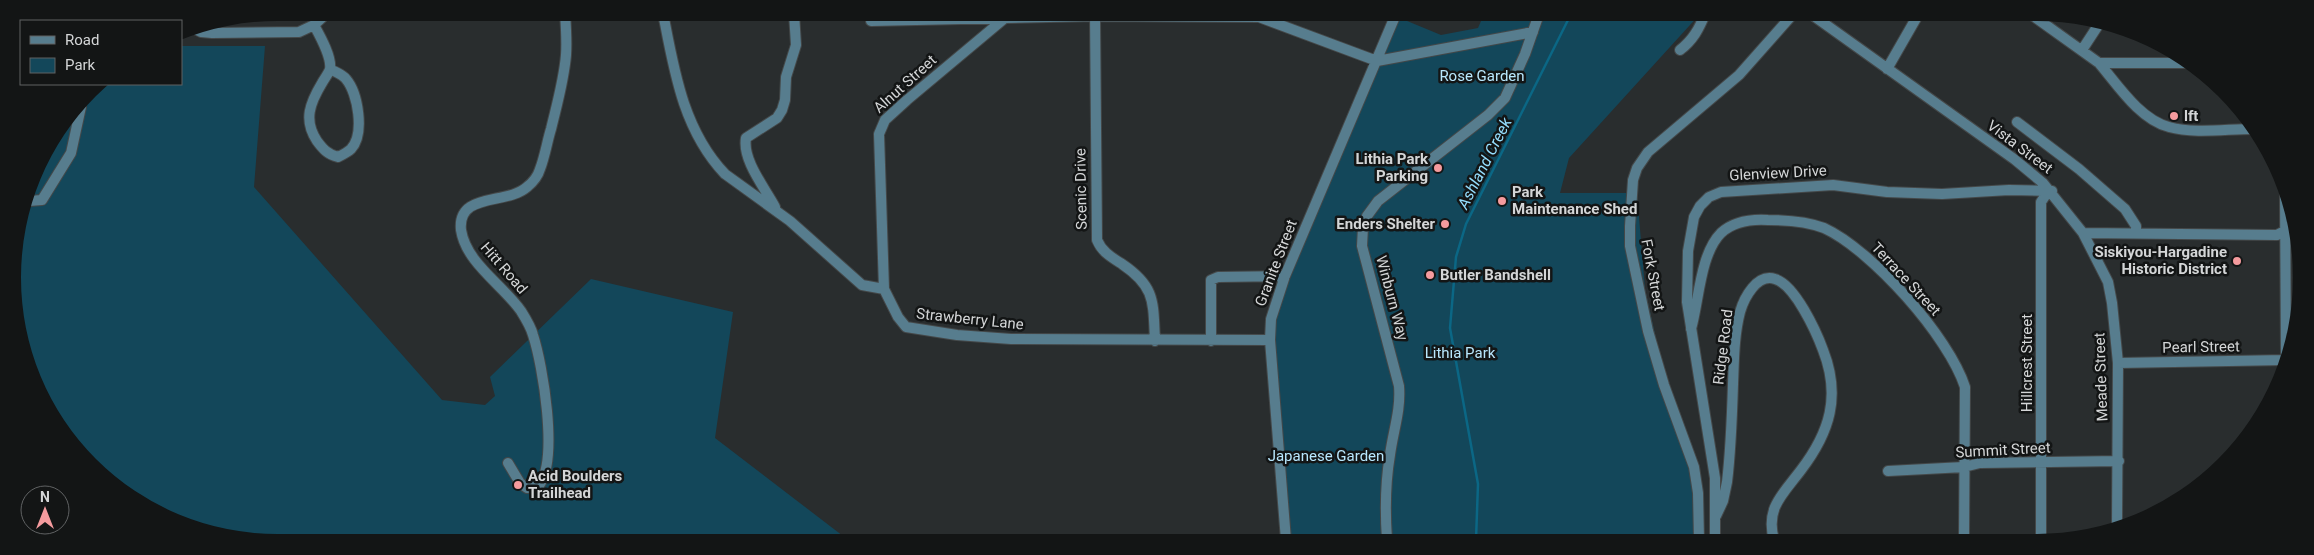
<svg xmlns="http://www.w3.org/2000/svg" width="2314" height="555" font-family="Roboto,sans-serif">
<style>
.green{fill:#13475a}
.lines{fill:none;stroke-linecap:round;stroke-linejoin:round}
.stream{stroke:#0b6785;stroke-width:2.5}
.minor-casing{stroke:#444849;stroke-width:12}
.minor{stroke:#577d8e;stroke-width:10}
.poi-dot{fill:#f59b9e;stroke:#131515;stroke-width:2}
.labels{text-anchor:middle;stroke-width:5;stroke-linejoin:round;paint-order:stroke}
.park-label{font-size:15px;fill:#b8e7fd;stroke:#131515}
.street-label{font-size:15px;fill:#d4d6d7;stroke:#131515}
.poi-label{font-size:15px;font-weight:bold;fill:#d4d6d7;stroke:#131515;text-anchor:start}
.water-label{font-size:16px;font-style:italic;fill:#94ddfd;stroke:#131515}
</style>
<rect width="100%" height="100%" fill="#292d2e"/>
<path class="green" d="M1484 14H1700L1569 158 1560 193H1637L1645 289 1664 374 1692 445 1702 482 1704 540H1286L1271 319 1395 16 1441 35 1478 28Z
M181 46H265L254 187 442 400 485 405 495 396 490 377 591 279 733 312 715 438 843 536 852 540H243L145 507 67 439 22 346 13 260 40 160 98 84H181Z"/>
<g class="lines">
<path class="stream" d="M1476 540 1478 484 1450 328 1456 257 1466 224 1571 14"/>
<defs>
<path id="minor" d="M663 13C674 70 683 130 725 174L790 221 862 285 884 289
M1095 14 1097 240C1102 252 1111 257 1122 264 1156 287 1153 302 1155 341
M1811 14 2014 159 2043 183 2083 233 2277 235 2294 226
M2032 15 2099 63H2186
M1005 18 907 100 885 120 879 134 884 289 898 317 906 327 957 335 1011 339 1270 340
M871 21 1095 16 1259 17 1377 61 1533 32
M314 25C320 36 332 57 330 69 329 73 324 79 322 83 310 103 303 120 317 141 323 149 327 154 338 157 342 155 348 152 351 149 365 134 358 93 346 79 342 74 335 72 330 69
M195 29 201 32 212 33 299 32 314 25 327 13
M1680 50C1693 40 1699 29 1705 14
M2082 50 2099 24
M2099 63C2117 84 2140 120 2169 127 2195 134 2226 129 2253 129
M1887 69 1918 15
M2017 122 2079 169 2125 209 2136 226V233
M2285 195 2286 357
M29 201 42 200 71 153 81 107
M775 207C765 188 742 160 746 138L777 118 782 110 785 100 786 77 796 45 794 13
M2083 233 2108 282 2112 303 2118 363 2117 526
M1691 329C1699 301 1700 254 1721 233 1734 221 1752 219 1768 220 1787 220 1806 221 1824 228 1872 250 1949 337 1965 387L1964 540
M1211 341V280L1218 277 1285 276
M2118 363 2285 360
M508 463 520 483 527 488 540 484C558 457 543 366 533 335 531 327 526 319 521 311 503 285 466 263 461 230 457 192 507 205 527 187 532 183 538 176 540 169 545 156 547 142 551 129 557 104 564 80 566 55 567 41 566 27 565 13
M1888 471 1964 467 1980 463 2119 461
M1716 516 1723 501 1727 482C1731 449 1732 417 1733 384 1734 360 1734 335 1740 312 1744 298 1757 273 1775 279 1795 285 1816 331 1823 350 1841 396 1830 432 1801 470 1783 494 1765 508 1774 540
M1286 540 1270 340 1271 319 1285 276 1396 14
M1387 540C1385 511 1385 484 1390 455 1393 431 1401 411 1399 386L1362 246 1363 227 1367 216 1378 201 1488 115 1505 98 1525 54 1539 14
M1699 540 1698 493 1694 467 1664 385 1648 331 1630 246V226L1633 180 1637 168 1648 152 1739 75 1793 14
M1715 540V478L1687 302 1688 251 1694 217 1700 206 1709 197 1721 192 1833 185 1887 192 1942 194 2009 190 2052 191
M2041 540V202L2045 196 2052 191"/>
</defs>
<use href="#minor" class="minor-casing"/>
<use href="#minor" class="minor"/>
</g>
<g class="poi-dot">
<circle cx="2174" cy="116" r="5"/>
<circle cx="1438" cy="168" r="5"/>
<circle cx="1502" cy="201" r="5"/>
<circle cx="1445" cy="224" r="5"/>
<circle cx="2237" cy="261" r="5"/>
<circle cx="1430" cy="275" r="5"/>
<circle cx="518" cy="485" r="5"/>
</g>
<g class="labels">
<g class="park-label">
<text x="1482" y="81">Rose Garden</text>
<text x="1460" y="358">Lithia Park</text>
<text x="1326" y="461">Japanese Garden</text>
</g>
<g class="street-label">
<text transform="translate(905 84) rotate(-42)" y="5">Alnut Street</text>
<text transform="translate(2020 147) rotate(37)" y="5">Vista Street</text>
<text transform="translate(1778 173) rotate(-3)" y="5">Glenview Drive</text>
<text transform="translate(1081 189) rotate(-91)" y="5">Scenic Drive</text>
<text transform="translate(1276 263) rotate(-69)" y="5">Granite Street</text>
<text transform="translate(504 268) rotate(49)" y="5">Hitt Road</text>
<text transform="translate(1653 275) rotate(79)" y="5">Fork Street</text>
<text transform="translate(1906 279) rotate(47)" y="5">Terrace Street</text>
<text transform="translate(1392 298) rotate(75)" y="5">Winburn Way</text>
<text transform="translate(970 319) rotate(6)" y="5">Strawberry Lane</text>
<text transform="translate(1723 347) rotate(-83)" y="5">Ridge Road</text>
<text transform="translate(2201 347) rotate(-1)" y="5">Pearl Street</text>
<text transform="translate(2027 363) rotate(-90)" y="5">Hillcrest Street</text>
<text transform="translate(2101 377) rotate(-92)" y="5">Meade Street</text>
<text transform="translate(2003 450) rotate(-3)" y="5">Summit Street</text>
</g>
<g class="poi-label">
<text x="2184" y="121">lft</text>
<text x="1428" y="164" text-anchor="end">Lithia Park<tspan x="1428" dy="17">Parking</tspan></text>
<text x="1512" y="197">Park<tspan x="1512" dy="17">Maintenance Shed</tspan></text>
<text x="1435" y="229" text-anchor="end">Enders Shelter</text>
<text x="2227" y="257" text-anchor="end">Siskiyou-Hargadine<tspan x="2227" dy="17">Historic District</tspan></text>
<text x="1440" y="280">Butler Bandshell</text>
<text x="528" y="481">Acid Boulders<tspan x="528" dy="17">Trailhead</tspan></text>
</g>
<g class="water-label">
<text transform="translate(1484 163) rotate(-63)" y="6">Ashland Creek</text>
</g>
</g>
<path d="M0 0H2314V555H0ZM277 21H2037A256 256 0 0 1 2293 277V278A256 256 0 0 1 2037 534H277A256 256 0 0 1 21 278V277A256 256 0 0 1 277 21Z" fill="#131515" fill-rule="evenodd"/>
<rect x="20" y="20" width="162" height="65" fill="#131515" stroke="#606263"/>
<rect x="30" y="36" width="25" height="8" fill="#577d8e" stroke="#606263"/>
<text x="65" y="45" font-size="15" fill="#d4d6d7">Road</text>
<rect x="30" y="58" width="25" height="15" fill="#13475a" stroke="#606263"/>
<text x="65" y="70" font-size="15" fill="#d4d6d7">Park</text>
<g transform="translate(45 510)"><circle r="24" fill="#131515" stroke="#606263"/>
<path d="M0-4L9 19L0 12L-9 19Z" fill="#f59b9e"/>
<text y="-8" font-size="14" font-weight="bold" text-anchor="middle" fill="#d4d6d7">N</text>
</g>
</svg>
